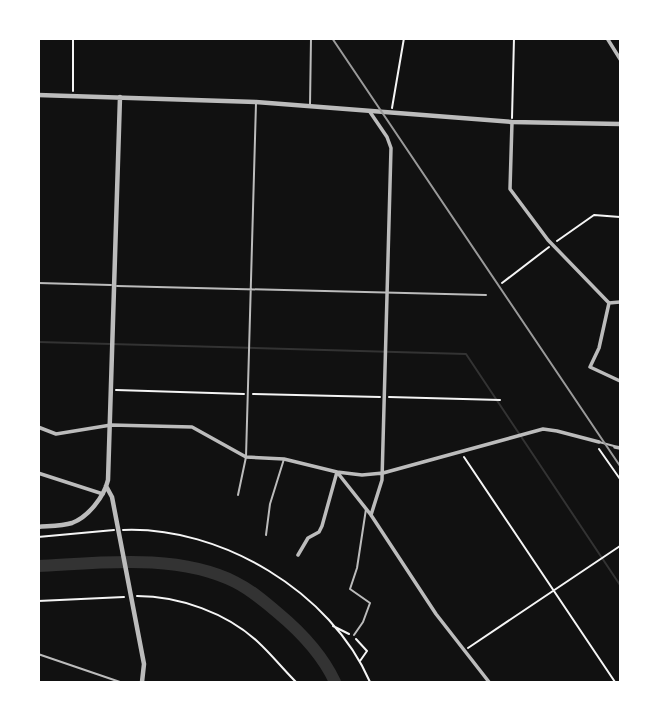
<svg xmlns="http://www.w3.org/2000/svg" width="659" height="721" font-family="Poppins,sans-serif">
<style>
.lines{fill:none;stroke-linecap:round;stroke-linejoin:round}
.stream{stroke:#333;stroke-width:2}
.river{stroke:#333;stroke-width:12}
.path{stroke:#f5f5f5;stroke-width:2}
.service{stroke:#bcbcbc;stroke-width:2}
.minor{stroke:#bcbcbc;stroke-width:3.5}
.tertiary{stroke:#bcbcbc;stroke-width:4.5}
.rail{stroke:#9a9a9a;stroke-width:2}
</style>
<rect width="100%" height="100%" fill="#111"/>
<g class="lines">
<path class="stream" d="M38 342 466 354 620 585"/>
<path class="river" d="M38 566C100 563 177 553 235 582 251 590 264 601 278 613 302 633 322 654 335 682"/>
<path class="path" d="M73 91V38
M392 108 404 38
M512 118 514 38
M557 241 594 215 620 217
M502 283 549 247
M116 390 244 394
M253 394 380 397
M389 397 500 400
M599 449 620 479
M464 457 615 682
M123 530C221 526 331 592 370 682
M38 537 114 530
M137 596C179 596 227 613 258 642 272 655 283 669 296 682
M38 601 124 597
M333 626 349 634
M356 639 367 651 360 661
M468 648 620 546"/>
<path class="service" d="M310 105 311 38
M38 283 111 285
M117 286 486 295
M599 442 614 446
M238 495 246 457 256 103
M266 535 270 504 284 459
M354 635 363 622 370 603 350 589 357 568 366 509
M38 654 120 682"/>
<path class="minor" d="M607 38 620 59
M370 112 387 137 391 148 382 480 371 515
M512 122 510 189 548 240 609 303
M620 302 609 303 599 348 590 367 620 381
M38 427 56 434 111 425 192 427 246 457 284 459 337 472 362 475 383 473 543 429 557 431 599 442
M615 447 620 448
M337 472 371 515 436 614 489 682
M38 473 103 494
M298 555 308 538 319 532 322 526 337 472"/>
<path class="tertiary" d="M38 95 256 102 512 122 620 124
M106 486 112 497 144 664 142 682
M38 527C49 526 62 526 72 523 88 517 104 497 108 480L120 97"/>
<path class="rail" d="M332 38 620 466"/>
</g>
<rect width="659" height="721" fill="none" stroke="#ffffff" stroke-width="80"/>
</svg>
